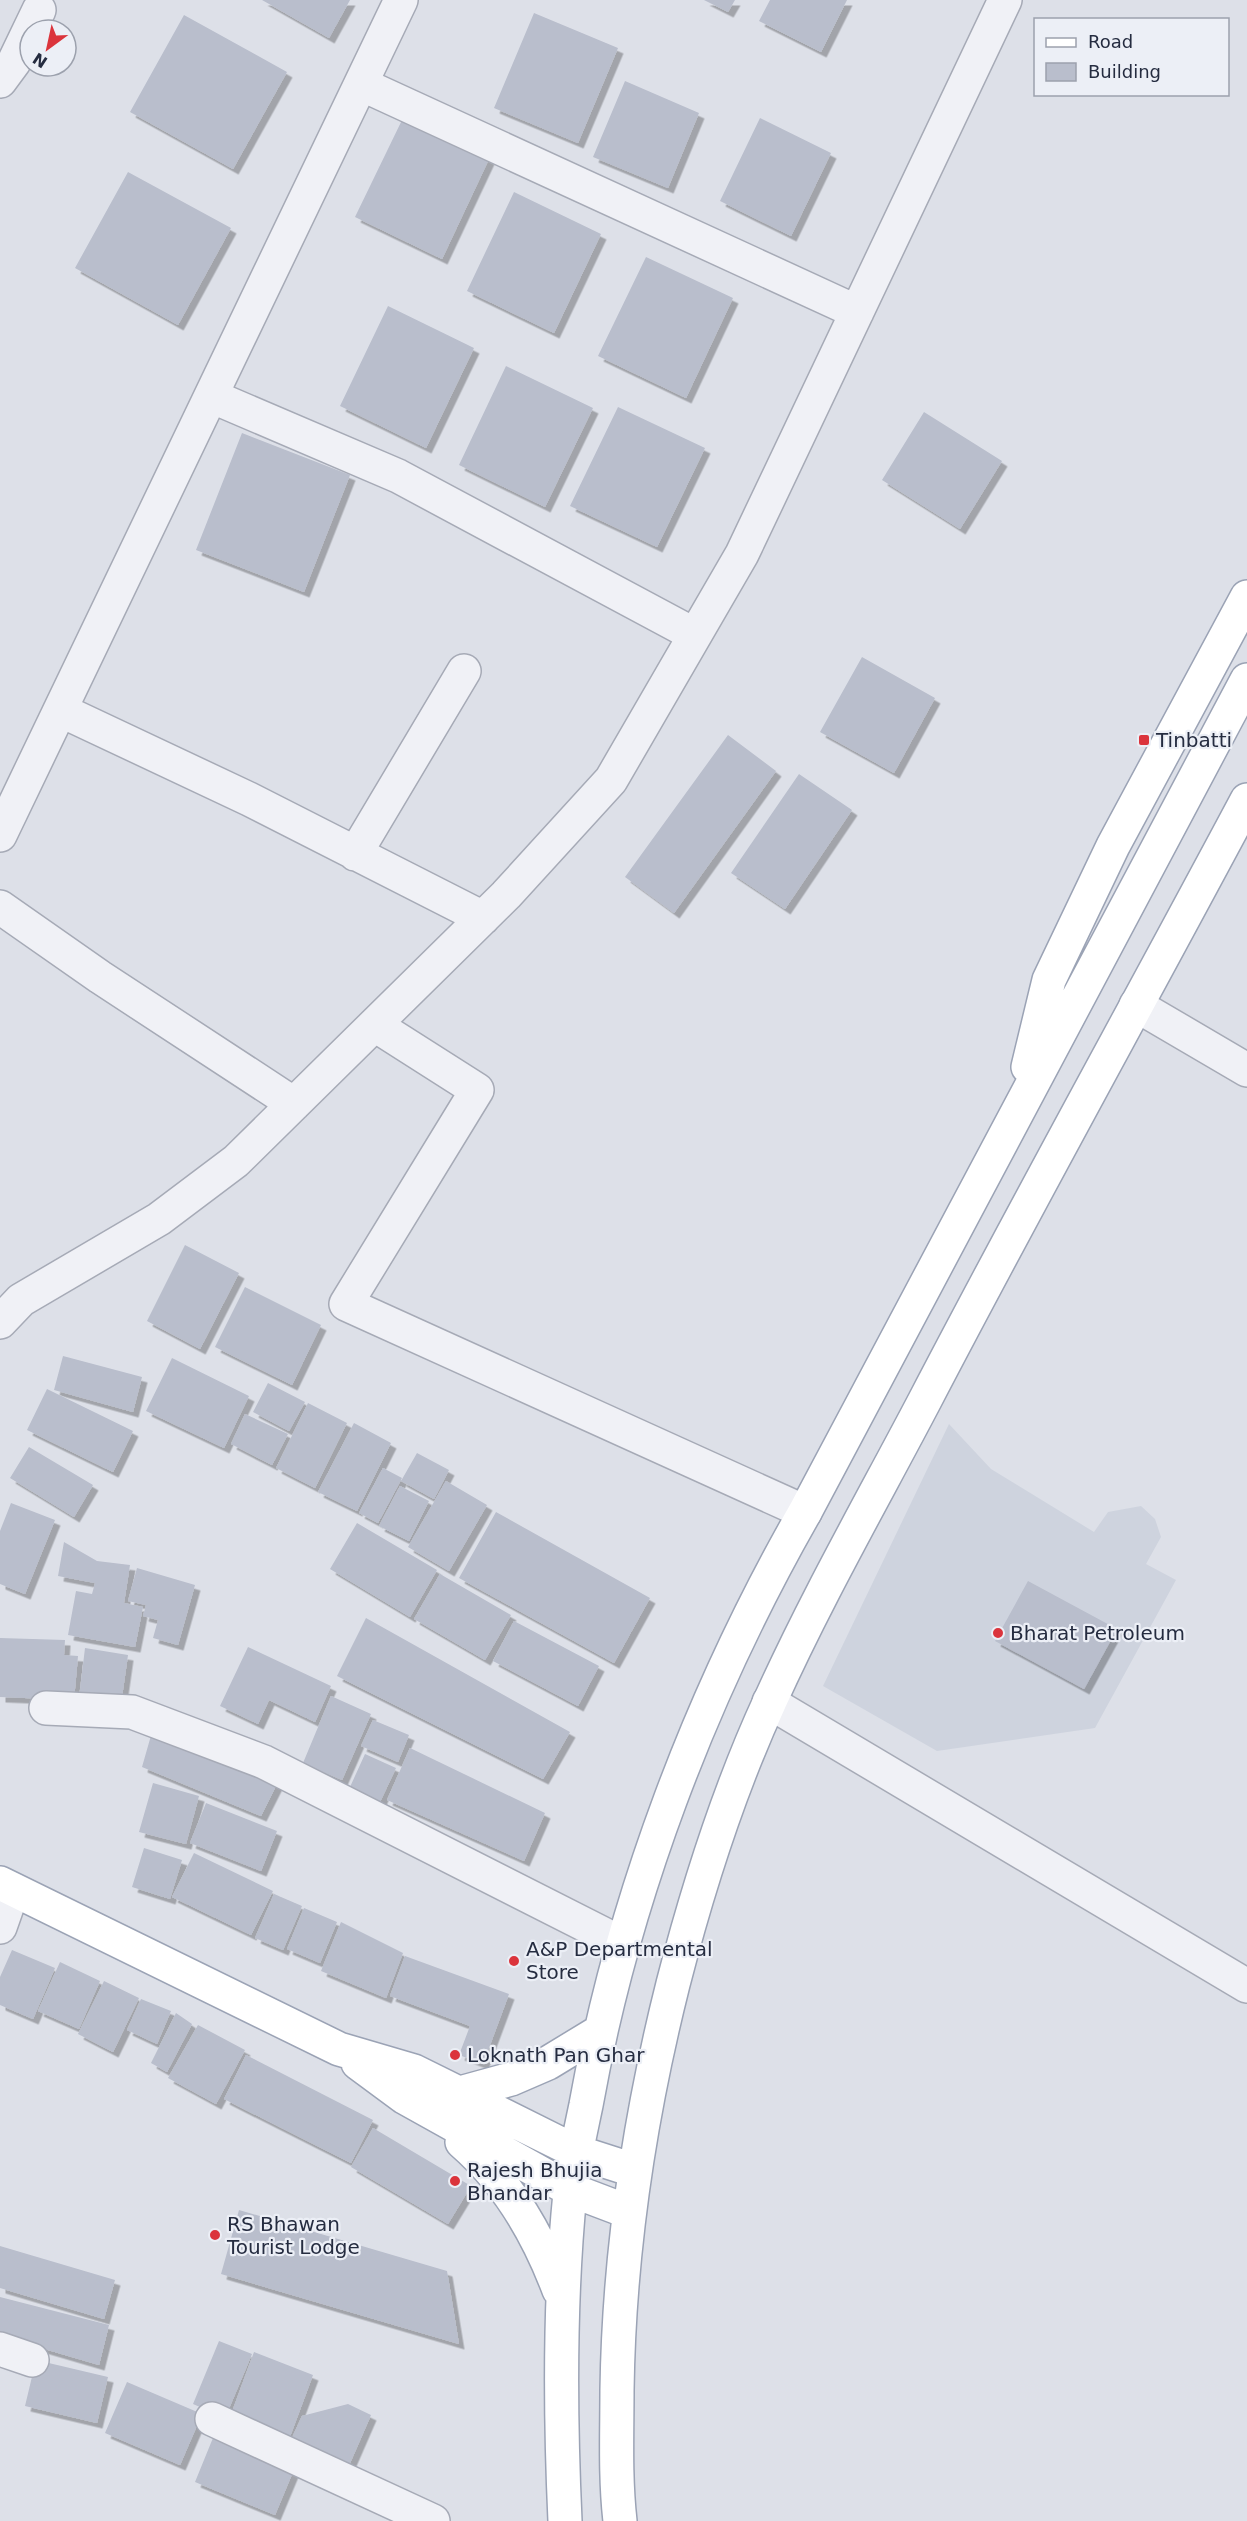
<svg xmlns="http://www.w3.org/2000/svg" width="1247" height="2521" font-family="'DejaVu Sans',sans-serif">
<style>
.built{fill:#ced3de}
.building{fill:#b9becc;filter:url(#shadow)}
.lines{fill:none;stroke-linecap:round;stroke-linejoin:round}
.minor-casing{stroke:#a6aab6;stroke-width:36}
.major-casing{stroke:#9ba3b5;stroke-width:36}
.minor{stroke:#f0f1f6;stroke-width:33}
.major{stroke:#fff;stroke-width:33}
.poi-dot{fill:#db343c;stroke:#eceff6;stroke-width:2}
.labels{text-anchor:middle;stroke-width:4.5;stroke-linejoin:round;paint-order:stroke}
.poi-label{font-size:20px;fill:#252c40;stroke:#eceff6;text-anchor:start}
</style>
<defs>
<filter id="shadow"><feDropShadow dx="5.5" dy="5.5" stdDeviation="0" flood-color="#0004"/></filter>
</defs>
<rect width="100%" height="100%" fill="#dde0e8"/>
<path class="built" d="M949 1424 991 1469 1094 1532 1108 1512 1141 1506 1155 1519 1161 1537 1146 1564 1176 1580 1095 1728 937 1751 823 1686Z"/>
<path class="building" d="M262 0H350L329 38Z
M704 0H735L728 12Z
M770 0H847L821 52 759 21Z
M534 13 618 48 578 143 494 108Z
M184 15 287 72 233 169 130 112Z
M625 81 699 113 668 188 593 157Z
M403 118 489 159 442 259 355 217Z
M760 118 831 153 791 236 720 201Z
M128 172 231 228 178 325 75 268Z
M514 192 601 234 554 333 467 291Z
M646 257 733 298 686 398 598 356Z
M388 306 474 348 426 448 340 406Z
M506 366 593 408 545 507 459 465Z
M618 407 705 448 657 547 570 506Z
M924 412 1002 461 960 529 882 480Z
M242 433 350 475 304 592 196 550Z
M862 657 935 698 894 773 820 732Z
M728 735 776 771 674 913 625 877Z
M799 774 852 810 785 909 731 873Z
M185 1245 239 1273 200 1349 147 1321Z
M245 1287 321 1325 292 1385 215 1347Z
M63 1356 142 1377 133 1412 54 1390Z
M172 1358 249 1396 224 1448 146 1411Z
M268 1383 305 1402 289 1431 253 1412Z
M47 1389 133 1431 113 1472 27 1430Z
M308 1403 347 1423 315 1488 276 1468Z
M245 1414 288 1434 272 1465 231 1444Z
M354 1423 391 1443 357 1511 318 1492Z
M29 1447 93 1485 74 1517 10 1478Z
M417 1453 449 1470 434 1499 401 1481Z
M383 1468 402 1478 378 1523 359 1513Z
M446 1481 487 1505 449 1571 408 1547Z
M400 1486 429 1501 409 1541 379 1526Z
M11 1503 55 1520 25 1594 0 1584V1531Z
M496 1512 650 1598 614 1663 459 1578Z
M357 1523 437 1570 410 1617 330 1569Z
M64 1542 97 1561 130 1565 124 1603 143 1607 135 1647 68 1635 76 1591 92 1594 95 1583 58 1576Z
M137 1568 195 1585 178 1645 153 1638 158 1620 143 1616 146 1605 128 1601Z
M440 1574 511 1615 485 1660 414 1619Z
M1028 1581 1117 1629 1084 1689 995 1641Z
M366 1618 570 1732 543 1779 337 1676Z
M514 1621 599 1666 578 1706 493 1661Z
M0 1638 65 1640 64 1655 78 1656 74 1700 0 1697Z
M248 1647 331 1686 315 1722 269 1700 258 1724 220 1706Z
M85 1648 128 1655 121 1704 79 1698Z
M331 1696 371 1714 342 1780 303 1763Z
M373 1720 409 1735 398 1762 361 1746Z
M152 1732 280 1778 261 1816 142 1767Z
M410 1748 545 1813 524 1861 387 1800Z
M365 1754 396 1768 380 1802 350 1787Z
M153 1783 199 1796 186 1844 139 1832Z
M206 1803 277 1831 261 1871 190 1843Z
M144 1848 182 1860 170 1899 132 1887Z
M194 1853 273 1891 251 1935 172 1897Z
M274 1894 302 1906 283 1950 255 1938Z
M304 1908 337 1922 320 1963 287 1949Z
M341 1922 403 1953 386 1998 321 1971Z
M12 1950 55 1968 33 2019 0 2005V1977Z
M405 1956 509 1994 483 2064 459 2055 470 2026 390 1996Z
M60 1962 100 1981 79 2029 38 2011Z
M104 1981 139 1998 113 2052 78 2034Z
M141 1999 171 2011 157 2044 127 2030Z
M176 2013 192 2024 167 2072 151 2063Z
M198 2025 245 2050 216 2104 168 2078Z
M246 2055 373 2120 351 2163 224 2099Z
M373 2128 471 2186 448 2224 351 2167Z
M239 2210 447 2271 459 2344 221 2274Z
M0 2246 115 2280 104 2319 0 2288Z
M0 2297 109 2325 99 2365 0 2336Z
M219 2341 252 2354 225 2418 193 2404Z
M254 2352 313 2375 288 2442 229 2420Z
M36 2360 108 2377 97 2423 25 2406Z
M127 2382 202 2414 180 2465 105 2433Z
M348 2404 371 2415 344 2477 286 2451 302 2416Z
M215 2433 295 2467 275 2515 195 2482Z"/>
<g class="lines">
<defs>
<path id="minor" d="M0 81 14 62 39 10
M361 84 857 312
M211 396 398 476 695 635
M60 710 249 799 483 918
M0 835 401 0
M355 854 464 671
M0 907 100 977 294 1104
M1136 1005 1247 1070
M375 1025 477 1090 346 1304 805 1512
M0 1322 21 1300 159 1219 236 1161 506 895 611 780 742 554 1005 0
M769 1702 1247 1986
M46 1708 132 1712 264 1762 623 1944
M0 1927 13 1890
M0 2349 32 2360
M212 2419 433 2521"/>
<path id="major" d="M1028 1067 1049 980 1113 846 1247 597
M0 1883 339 2049 414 2071 577 2152 633 2170
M358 2063 404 2097 571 2190 629 2212
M460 2093 511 2079 548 2063 599 2032
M462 2142C508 2182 538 2234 559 2290
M565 2521C560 2412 559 2302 570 2193 573 2164 580 2134 586 2105 623 1899 701 1694 805 1512L1247 680
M620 2521C615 2477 617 2434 617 2390 619 2250 639 2119 673 1984 698 1887 728 1792 770 1701 816 1599 872 1501 924 1402 1029 1200 1140 1001 1247 800"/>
</defs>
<use href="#minor" class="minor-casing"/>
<use href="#major" class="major-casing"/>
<use href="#minor" class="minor"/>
<use href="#major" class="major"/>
</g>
<g class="poi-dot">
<rect x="1138" y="734" width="12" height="12" rx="3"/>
<circle cx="998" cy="1633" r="6"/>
<circle cx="514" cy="1961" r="6"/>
<circle cx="455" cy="2055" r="6"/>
<circle cx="455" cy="2181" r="6"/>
<circle cx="215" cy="2235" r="6"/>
</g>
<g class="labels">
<g class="poi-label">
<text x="1156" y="747">Tinbatti</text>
<text x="1010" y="1640">Bharat Petroleum</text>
<text x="526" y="1956">A&amp;P Departmental<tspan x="526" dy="23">Store</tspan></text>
<text x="467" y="2062">Loknath Pan Ghar</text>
<text x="467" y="2177">Rajesh Bhujia<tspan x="467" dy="23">Bhandar</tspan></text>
<text x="227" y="2231">RS Bhawan<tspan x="227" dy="23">Tourist Lodge</tspan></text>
</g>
</g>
<rect x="1034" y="18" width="195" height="78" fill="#eceff6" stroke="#9ca1ad" stroke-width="1.5"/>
<rect x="1046" y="38" width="30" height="9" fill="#ffffff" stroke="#9ca1ad" stroke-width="1.5"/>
<text x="1088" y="48" font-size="18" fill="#252c40">Road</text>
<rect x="1046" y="63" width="30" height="18" fill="#b9becc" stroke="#9ca1ad" stroke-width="1.5"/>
<text x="1088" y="78" font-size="18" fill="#252c40">Building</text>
<g transform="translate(48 48) rotate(213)"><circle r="28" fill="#eceff6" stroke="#9ca1ad" stroke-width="1.5"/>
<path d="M0-4.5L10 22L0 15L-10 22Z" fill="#db343c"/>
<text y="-9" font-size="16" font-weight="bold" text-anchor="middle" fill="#252c40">N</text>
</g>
</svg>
